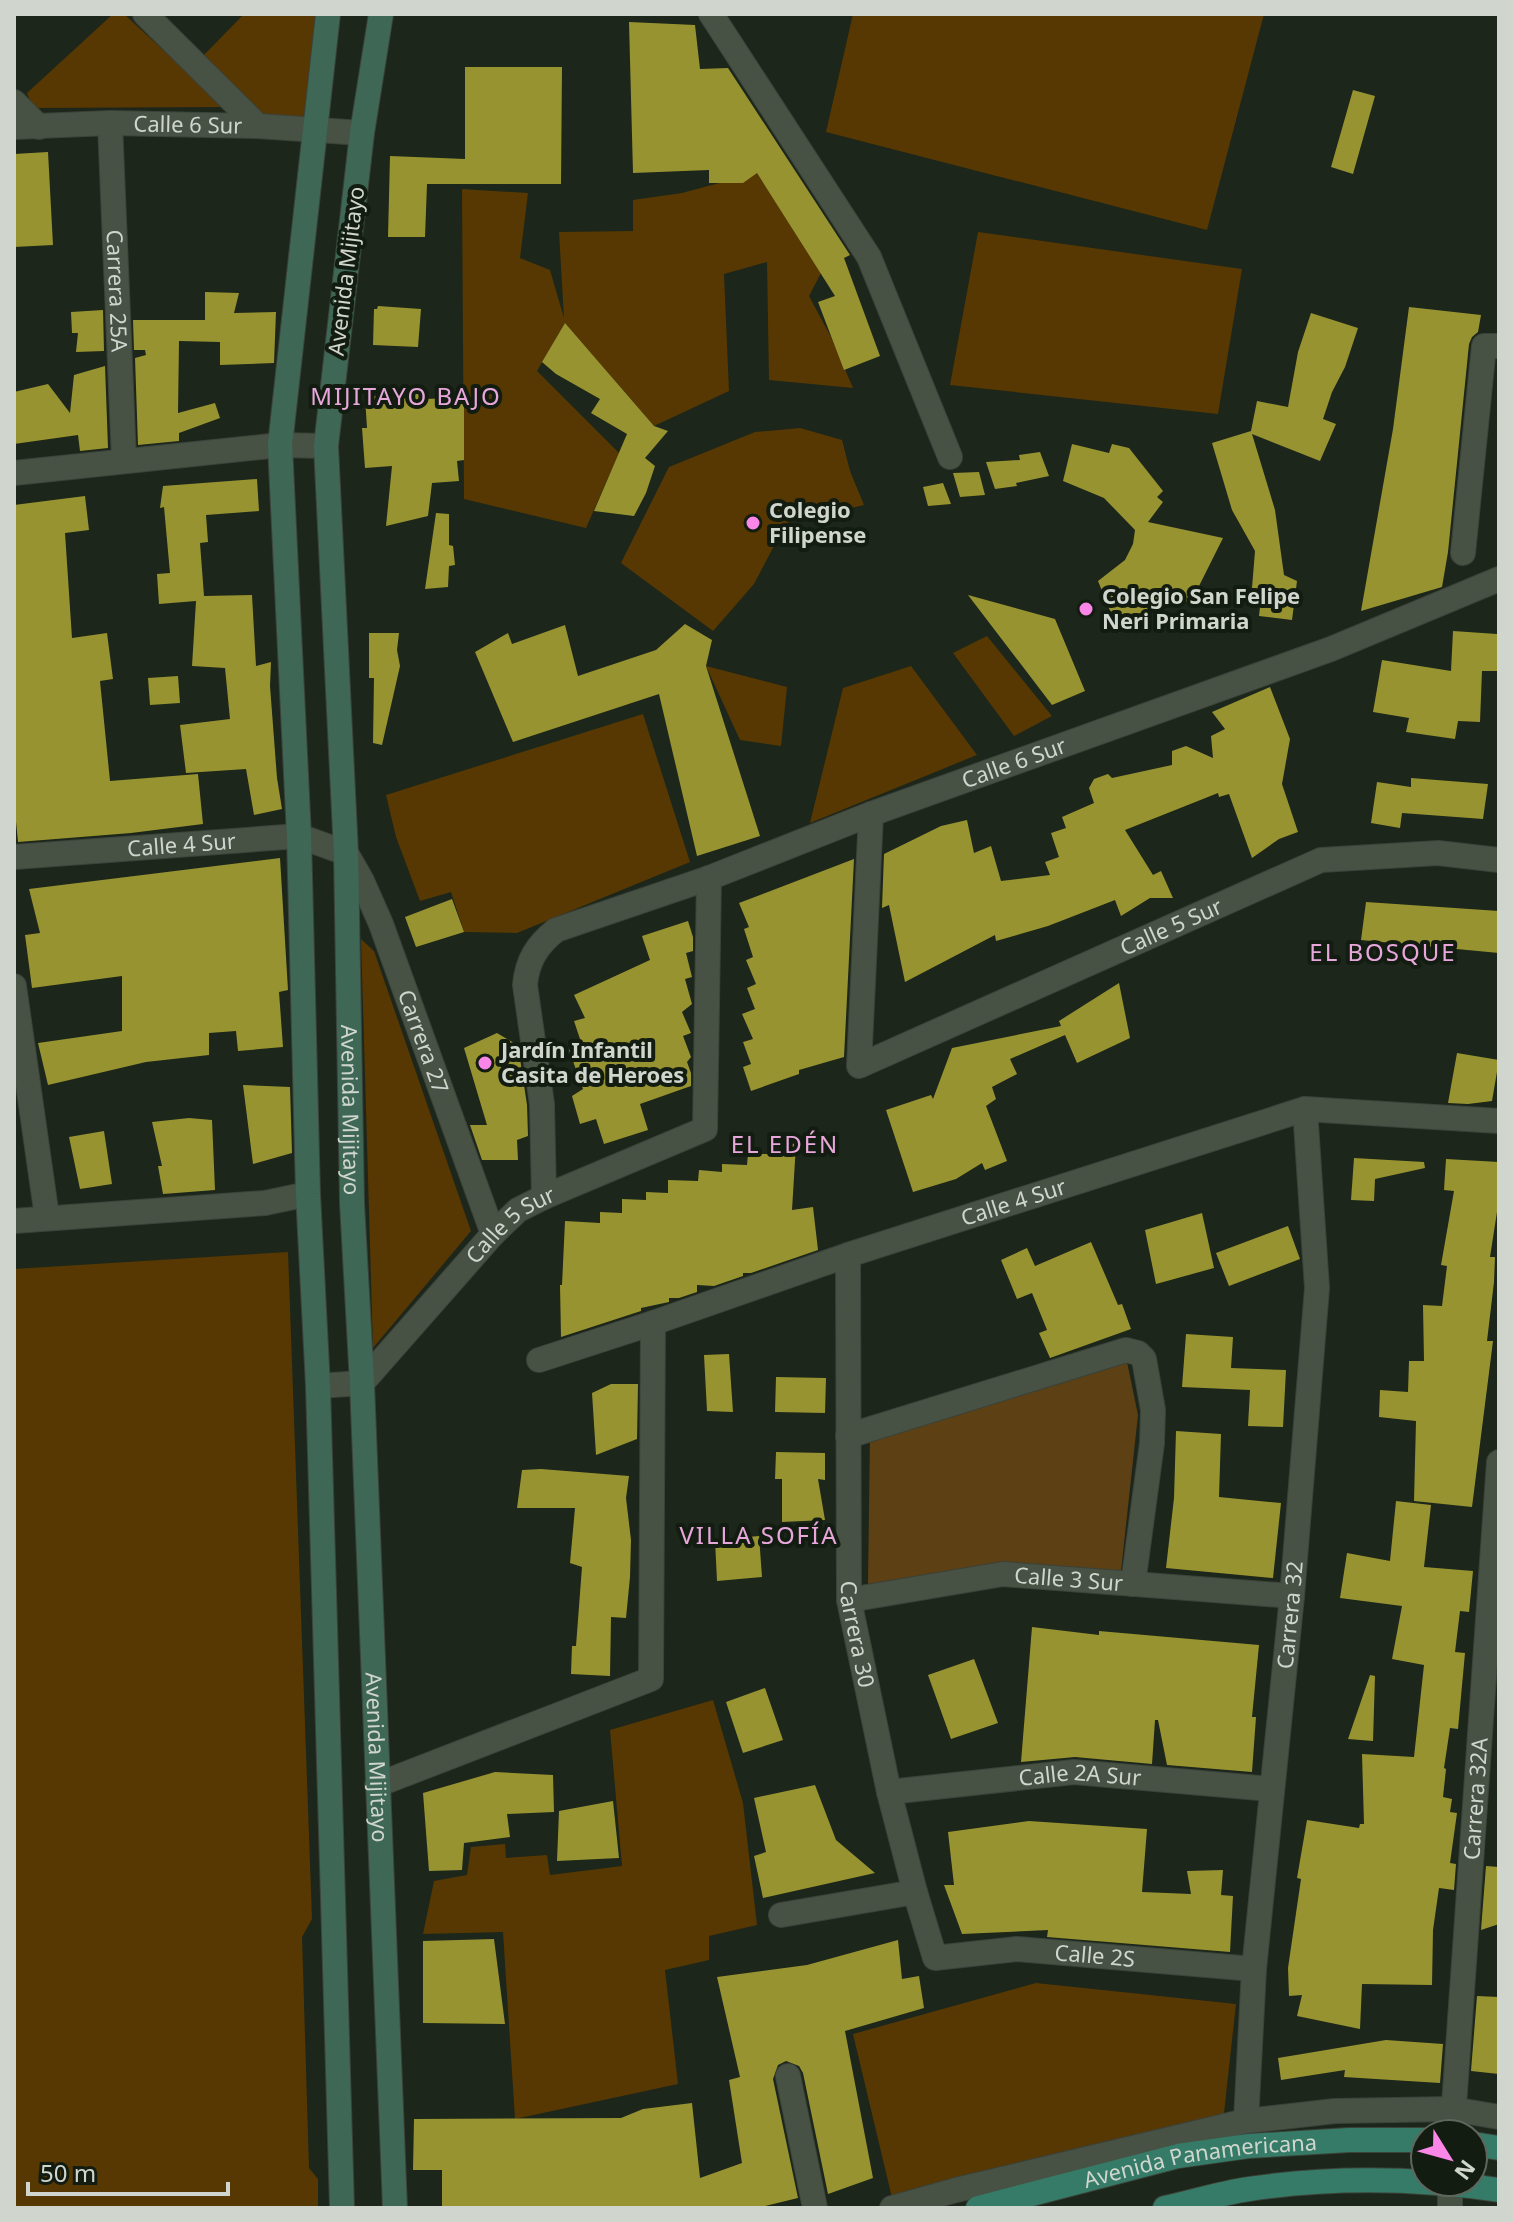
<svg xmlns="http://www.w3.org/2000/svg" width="1513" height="2222" font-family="'Noto Sans',sans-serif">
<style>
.green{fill:#573802}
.forest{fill:#5d4014}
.building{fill:#989331}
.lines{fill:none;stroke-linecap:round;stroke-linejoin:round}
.pedestrian-casing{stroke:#3b4239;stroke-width:26}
.minor-casing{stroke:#3b4239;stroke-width:26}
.secondary-casing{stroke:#3b4239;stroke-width:26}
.primary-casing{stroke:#3b4239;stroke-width:26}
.pedestrian{stroke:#475245;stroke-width:24}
.minor{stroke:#475245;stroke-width:24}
.secondary{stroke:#3e6756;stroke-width:24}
.primary{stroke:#357b67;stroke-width:24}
.poi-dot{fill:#fa87e7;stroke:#131c11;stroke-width:3}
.labels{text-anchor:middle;stroke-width:8;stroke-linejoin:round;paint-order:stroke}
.street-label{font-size:22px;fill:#d0d6ce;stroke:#131c11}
.poi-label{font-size:22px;font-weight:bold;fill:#d0d6ce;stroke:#131c11;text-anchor:start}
.neighbourhood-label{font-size:24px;letter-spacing:2px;fill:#e7a7db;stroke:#131c11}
</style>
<rect width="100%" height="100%" fill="#1c261a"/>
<path class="green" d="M113 14H124L225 107 33 108 27 93Z
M244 14H317L306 117H265L202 57Z
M853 14H1264L1207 230 826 132Z
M757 173 821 273 809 296 831 337 853 388 769 380 767 262 724 274 729 391 654 426 565 323 537 371 619 453 586 528 464 499 462 189 528 193 520 258 550 270 564 318 559 232 633 231V200L682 193Z
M978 232 1242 269 1218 414 950 385Z
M800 428 842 440 850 471 864 505 786 523 754 584 713 631 621 563 669 467 755 432Z
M987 636 1052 716 1014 736 953 653Z
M706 666 787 687 781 746 740 740Z
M911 666 977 755 810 823 843 688Z
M643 714 690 862 517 933 464 932 451 892 420 901 396 837 386 795Z
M361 939 374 951 471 1231 373 1348Z
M288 1252 312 1919 302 1937 309 2168 318 2179V2208H14V1269Z
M713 1700 743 1803 757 1925 709 1936V1960L665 1970 678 2084 515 2119 503 1932 423 1934 434 1881 467 1875 471 1847 505 1844 506 1858 547 1855 550 1875 622 1866 610 1730Z
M1036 1983 1236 2004 1223 2122 893 2202 853 2034Z"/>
<path class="forest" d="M1126 1357 1138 1415 1121 1571 998 1563 868 1584 870 1435Z"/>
<path class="building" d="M629 22 695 25 700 69 728 68 850 255 844 258 880 356 844 370 818 302 835 296 757 173 743 183H709V170L633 173Z
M465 67H562L561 184H427L425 237H388L390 156 465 159Z
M1353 90 1375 96 1353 174 1331 167Z
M48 152 53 245 14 247V154Z
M205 292 239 293 234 313 276 312 274 363 220 365V342L179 341 178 413 215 403 220 418 179 433V441L138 445 135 358 146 355 145 350H134L133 320H205Z
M378 306 421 309 418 347 373 345 374 309H377Z
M1409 307 1481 315 1478 332 1472 337 1469 344 1448 552 1442 587 1361 611 1393 429Z
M103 310 104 351 76 352 78 333H72L71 312Z
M1311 313 1358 328 1345 367 1332 392 1323 419 1336 424 1320 461 1252 434 1275 510 1284 575 1297 581 1292 620 1259 616 1262 589 1252 588 1255 551 1232 510 1212 443 1251 431 1257 401 1288 407 1298 352Z
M565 323 654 426 668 431 645 458 655 466 646 493 634 516 594 511 627 434 591 413 600 399 556 374 542 362Z
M105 366 108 448 80 451 78 435 14 444V392L48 384 70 413 74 375Z
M419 392 421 399 464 398V460L457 461 459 481 432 483 428 516 386 526 392 466 365 468 362 428H367L365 397Z
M1072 444 1109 453 1112 444 1129 448 1163 491 1157 497 1163 502 1148 522 1223 538 1190 604 1175 594 1119 633 1098 581 1125 560 1133 544 1135 530 1104 498 1063 481Z
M1040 452 1049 476 1016 483 1017 486 995 489 986 462 1020 460 1019 455Z
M979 472 985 495 960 497 953 473Z
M257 479 259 511 206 515 208 542 200 543 204 596 252 595 256 666 271 662 270 686 277 778 282 809 254 815 246 769 186 773 180 725 230 719 225 668 192 666 196 601 159 604 157 574 170 573 164 507 160 508 163 486Z
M943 483 951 504 928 506 923 487Z
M85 496 89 530 65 533 72 638 107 633 113 679 100 681 110 781 198 774 203 824 131 833 18 842 14 801V505Z
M436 513 449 514V545L453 546 455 565 449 566 448 587 425 589Z
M968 595 1055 619 1085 691 1052 705Z
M685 624 712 640 706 666 760 836 697 856 659 694 513 742 475 652 508 633 512 644 565 625 578 676 656 650Z
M1453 631 1497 634 1499 638V671H1482L1480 722 1458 721 1455 739 1406 732 1409 718 1373 712 1382 660 1451 671Z
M369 633H399L397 650 400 666 382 745 373 743 374 678H369Z
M178 676 180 703 150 705 148 678Z
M1270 687 1290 739 1282 784 1298 832 1279 839 1252 858 1229 794 1219 797 1218 793 1125 830 1153 875 1161 871 1173 898H1150L1121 916 1115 900 1048 926 996 941 995 935 905 982 889 905 882 908 884 854 941 826 967 820 974 853 991 846 1001 881 1050 875 1045 862 1059 857 1051 833 1066 828 1062 817 1094 803 1089 788 1094 779 1108 774 1112 778 1172 765V751L1186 746 1213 758 1211 736 1225 729 1212 712Z
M1411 778 1488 784 1483 819 1402 813 1400 828 1371 823 1377 782 1411 787Z
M280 858 288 990 279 992 283 1047 238 1051 236 1031 209 1033V1055L146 1062 48 1085 38 1043 122 1031V976L32 988 25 935 40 933 29 889Z
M854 859 844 1057 799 1070V1074L751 1091 743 1067 751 1064 743 1042 753 1039 742 1014 755 1009 747 988 756 984 746 960 753 957 744 929 749 927 739 903Z
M452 899 464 932 416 947 405 917Z
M1366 902 1499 911V953L1361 940Z
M688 921 693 937V951L686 953 692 977 685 979 692 1004 682 1012 691 1033 683 1036 691 1057 687 1062 691 1073V1086L640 1104 648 1130 604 1144 596 1119 580 1124 572 1096 583 1089 569 1050 582 1045 574 1021 585 1018 574 995 650 960 642 936Z
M1119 983 1130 1038 1077 1063 1065 1035 1010 1059 1017 1074 992 1087 996 1099 986 1106 1007 1161 985 1170 982 1163 956 1179 913 1192 886 1110 931 1095 933 1099 952 1048 1061 1026 1059 1021Z
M497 1033 514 1043 519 1052 527 1105 528 1136 517 1140 518 1160H482L470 1125H487L464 1048Z
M1457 1053 1499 1060 1492 1101 1468 1104 1448 1103Z
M243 1085 290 1087 292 1153 253 1164Z
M189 1118 212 1120 215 1190 163 1194 158 1166H162L152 1122Z
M104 1131 112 1184 80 1189 69 1137Z
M773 1142 796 1144 792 1210 813 1207 818 1250 751 1273H743V1276L714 1286 697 1285V1292L679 1298H669V1302L641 1308V1311L561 1337 560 1285H562L565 1221 600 1223V1212L622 1213V1199L646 1200V1192L668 1193V1180L698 1181 699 1170 722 1172V1164L747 1165 748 1154H772Z
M1354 1158 1424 1162 1425 1168 1375 1179 1374 1201 1351 1200Z
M1446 1159 1499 1162V1199L1490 1257H1495L1494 1282 1487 1341H1493L1472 1507 1414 1501 1416 1421 1379 1417 1380 1390 1408 1392 1409 1361H1424L1423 1305 1442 1306 1447 1266 1441 1265 1454 1191 1444 1190Z
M1202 1213 1214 1268 1156 1284 1145 1230Z
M1288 1226 1300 1259 1229 1286 1216 1253Z
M1091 1242 1118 1305 1122 1304 1131 1329 1050 1358 1039 1333 1047 1330 1032 1293 1017 1299 1001 1260 1027 1248 1035 1266Z
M1186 1334 1233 1337 1231 1368 1286 1370 1283 1427 1248 1426 1250 1390 1182 1387Z
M729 1354 733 1412 707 1411 704 1355Z
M776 1377 826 1378 825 1413 775 1412Z
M611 1384H638L637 1439 596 1455 592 1393Z
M1176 1431 1221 1434 1219 1497 1281 1503 1273 1578 1166 1568 1174 1498Z
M776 1452 825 1453V1480L818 1479 825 1520 782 1522V1479H775Z
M541 1469 629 1476 626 1498 631 1540 630 1577 626 1618 611 1617 610 1676 571 1674 572 1646H576L582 1567 570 1563 575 1508H517L522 1470Z
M1396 1501 1431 1505 1424 1567 1473 1571 1469 1612 1460 1611 1455 1652 1465 1653 1458 1729 1450 1728 1444 1768 1446 1769 1443 1797 1452 1799 1450 1812 1457 1813 1450 1863 1456 1864 1454 1890 1439 1888 1433 1930 1432 1985 1362 1984 1360 2029 1297 2016 1302 1995 1289 1996 1288 1968 1301 1879 1297 1878 1307 1820 1359 1828 1360 1824H1364L1362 1754 1414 1757 1424 1665 1392 1659 1402 1606 1340 1598 1347 1553 1390 1561Z
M759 1536 762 1577 717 1581 715 1540Z
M1032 1627 1099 1635V1631L1259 1645 1252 1717H1256L1252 1772 1167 1765 1158 1720H1155L1152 1764 1075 1757 1021 1762Z
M974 1659 998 1723 951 1739 928 1675Z
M1370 1675 1375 1676 1373 1741 1348 1739Z
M765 1688 783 1740 743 1753 726 1702Z
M495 1772 553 1775 554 1812 507 1814 510 1837 464 1843 462 1870 429 1871 423 1793Z
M815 1785 836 1840 875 1873 763 1898 754 1856 766 1852 754 1798Z
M613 1801 619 1858 557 1861 559 1811Z
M1029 1821 1147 1829 1142 1892 1191 1894 1187 1871 1223 1870 1221 1895 1233 1896 1230 1952 1047 1937 1048 1930 962 1934 944 1885H954L948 1832Z
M1486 1866 1499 1867V1924L1481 1930Z
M494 1939 505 2024 423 2023V1941Z
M898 1940 902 1979 919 1976 924 2008 845 2031 873 2178 828 2194 803 2073 799 2066 786 2061 778 2065 773 2079 798 2198 757 2208H442V2170H413L414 2119 621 2118 643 2109 692 2103 700 2178 742 2163 729 2080 740 2077 717 1977 807 1965Z
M1477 1996 1499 1997V2074L1471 2071Z
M1386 2040 1443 2044 1440 2083 1344 2077 1345 2070 1281 2080 1278 2058Z"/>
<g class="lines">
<defs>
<path id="pedestrian" d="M14 102 39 127"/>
<g id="minor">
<path d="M145 14 258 126"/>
<path d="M711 14 869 257 950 457"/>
<path id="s1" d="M110 123 124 460"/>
<path id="s2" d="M14 127 110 123 258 126 362 133"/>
<path d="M14 473 280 445 326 446"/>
<path d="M1463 553 1484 346H1499"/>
<path id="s3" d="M871 814 859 1066 1321 860 1438 853 1499 860"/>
<path id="s4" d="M14 857 299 836 346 853 362 881 381 924 493 1234"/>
<path d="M14 986 47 1217"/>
<path id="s5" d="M544 1197 542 1104 525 985C527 961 537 945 556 930L709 878 871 814 1331 649 1499 579"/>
<path d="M14 1221 265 1203 308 1194"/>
<path id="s6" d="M848 1255 849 1600 889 1792 915 1892 935 1958 1017 1949 1254 1969"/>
<path id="s7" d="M539 1360 653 1323 848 1255 1305 1109 1499 1121"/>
<path id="s8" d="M318 1386 362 1383 493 1234 518 1210 544 1197 705 1129 709 878"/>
<path d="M848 1436 1126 1350 1138 1353 1144 1359 1153 1410 1152 1443 1133 1584"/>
<path id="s9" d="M849 1600 1003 1574 1292 1596"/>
<path d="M377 1785 651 1679 653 1323"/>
<path id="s10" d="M889 1792 1074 1772 1271 1789"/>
<path d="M781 1915 915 1892"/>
<path d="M788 2076 815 2208"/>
<path id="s11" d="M1246 2121 1254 1969 1292 1596 1317 1288 1305 1109"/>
<path id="s12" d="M1452 2134 1499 1462"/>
<path d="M892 2208 956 2190 1246 2121 1335 2111 1452 2109 1499 2117"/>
<path d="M1450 2208V2182"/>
</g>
<g id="secondary">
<path d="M328 14 280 445 299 836 308 1194 318 1386 342 2208"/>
<path id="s13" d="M381 14 362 133 326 446 346 853 352 1203 362 1383 395 2208"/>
</g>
<g id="primary">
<path d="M1473 2144 1499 2148"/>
<path id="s14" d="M978 2208 1178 2156 1249 2146 1349 2140H1425"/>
<path d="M1165 2208C1193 2202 1221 2193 1249 2189 1331 2177 1417 2178 1499 2190"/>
</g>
</defs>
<use href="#pedestrian" class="pedestrian-casing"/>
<use href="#minor" class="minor-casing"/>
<use href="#secondary" class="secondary-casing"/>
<use href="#primary" class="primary-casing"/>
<use href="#pedestrian" class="pedestrian"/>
<use href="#minor" class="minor"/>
<use href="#secondary" class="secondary"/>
<use href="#primary" class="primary"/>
</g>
<g class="poi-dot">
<circle cx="753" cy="523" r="8"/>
<circle cx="1086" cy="609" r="8"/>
<circle cx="485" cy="1063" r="8"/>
</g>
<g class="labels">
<g class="street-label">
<text dy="8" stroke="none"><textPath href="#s2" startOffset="174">Calle 6 Sur</textPath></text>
<text transform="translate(346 271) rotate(-83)" y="8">Avenida Mijitayo</text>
<text dy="8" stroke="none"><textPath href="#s1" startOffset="168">Carrera 25A</textPath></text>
<text dy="8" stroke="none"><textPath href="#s5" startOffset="766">Calle 6 Sur</textPath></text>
<text dy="8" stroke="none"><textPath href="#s4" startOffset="168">Calle 4 Sur</textPath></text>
<text dy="8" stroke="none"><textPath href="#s3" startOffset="594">Calle 5 Sur</textPath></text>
<text dy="8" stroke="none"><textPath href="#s4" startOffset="540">Carrera 27</textPath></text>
<text dy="8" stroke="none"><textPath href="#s13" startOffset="1100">Avenida Mijitayo</textPath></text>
<text dy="8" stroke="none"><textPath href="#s7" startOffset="500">Calle 4 Sur</textPath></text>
<text dy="8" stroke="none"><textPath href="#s8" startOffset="262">Calle 5 Sur</textPath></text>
<text dy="8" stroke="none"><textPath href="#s9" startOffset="222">Calle 3 Sur</textPath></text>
<text dy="8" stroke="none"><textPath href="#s11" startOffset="508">Carrera 32</textPath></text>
<text dy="8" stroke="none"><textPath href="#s6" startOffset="380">Carrera 30</textPath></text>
<text dy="8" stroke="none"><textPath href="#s13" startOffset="1748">Avenida Mijitayo</textPath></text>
<text dy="8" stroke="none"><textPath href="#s10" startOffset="192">Calle 2A Sur</textPath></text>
<text dy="8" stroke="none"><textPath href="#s12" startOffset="336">Carrera 32A</textPath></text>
<text dy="8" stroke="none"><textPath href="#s6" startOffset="874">Calle 2S</textPath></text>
<text dy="8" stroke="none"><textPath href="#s14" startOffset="228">Avenida Panamericana</textPath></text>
</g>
<g class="poi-label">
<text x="769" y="518">Colegio<tspan x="769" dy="25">Filipense</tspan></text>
<text x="1102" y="604">Colegio San Felipe<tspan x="1102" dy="25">Neri Primaria</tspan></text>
<text x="501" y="1058">Jardín Infantil<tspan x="501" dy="25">Casita de Heroes</tspan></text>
</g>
<g class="neighbourhood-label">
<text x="406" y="405">MIJITAYO BAJO</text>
<text x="1383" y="961">EL BOSQUE</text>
<text x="785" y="1153">EL EDÉN</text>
<text x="759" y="1544">VILLA SOFÍA</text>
</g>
</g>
<rect width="1513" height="2222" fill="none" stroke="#d0d6ce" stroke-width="32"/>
<g transform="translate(1449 2158) rotate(127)"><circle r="38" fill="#131c11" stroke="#5f665d" stroke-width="2"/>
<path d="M0-6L14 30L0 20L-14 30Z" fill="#fa87e7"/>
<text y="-12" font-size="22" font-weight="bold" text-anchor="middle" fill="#d0d6ce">N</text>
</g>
<path d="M28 2182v12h200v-12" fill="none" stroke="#d0d6ce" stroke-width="4"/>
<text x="40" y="2182" font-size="24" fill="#d0d6ce" stroke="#131c11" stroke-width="6" paint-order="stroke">50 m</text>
</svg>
